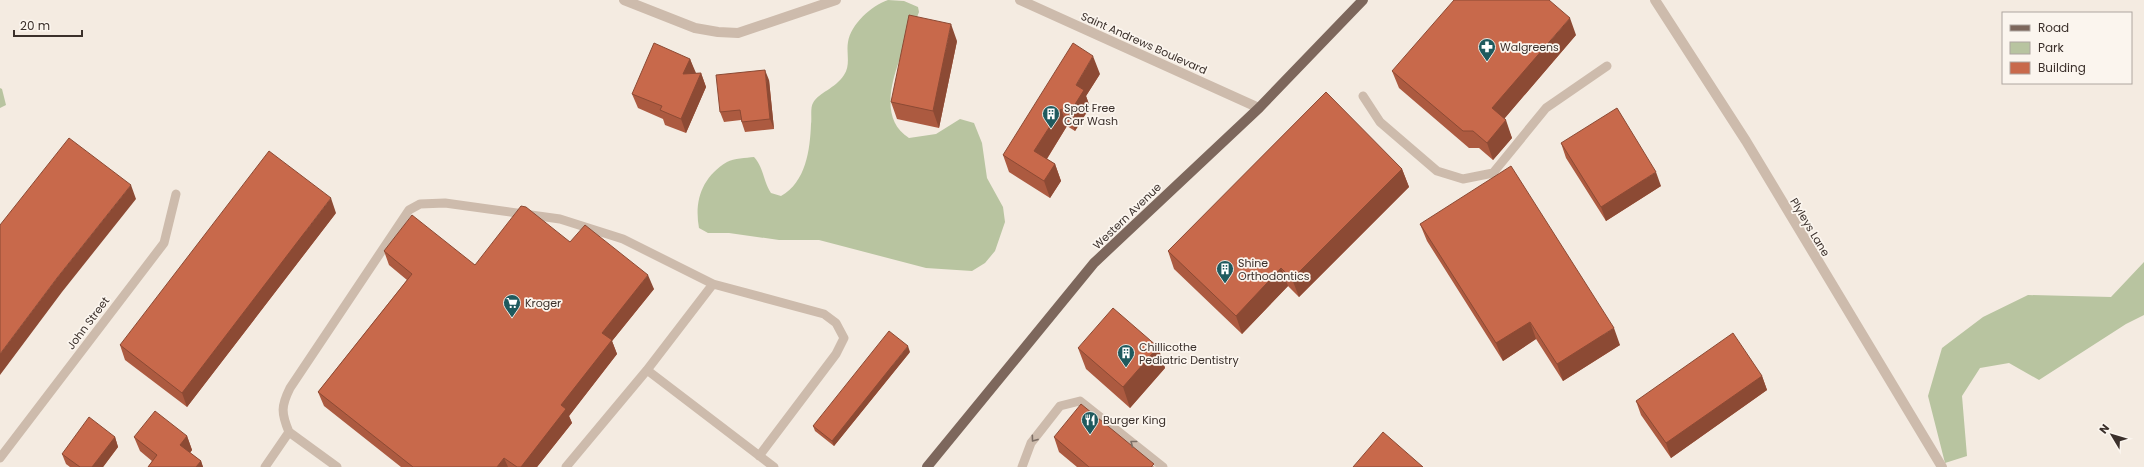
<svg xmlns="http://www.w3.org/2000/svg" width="2144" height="467" font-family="Poppins,sans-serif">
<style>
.green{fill:#b8c4a0}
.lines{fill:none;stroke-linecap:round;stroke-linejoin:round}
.service{stroke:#cdbbac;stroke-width:9}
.minor{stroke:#cdbbac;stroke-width:10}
.primary{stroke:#7d675c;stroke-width:10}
.wall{fill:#ac5a40}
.shaded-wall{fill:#8c4a34}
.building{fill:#c8694b;stroke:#8c4a34}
.oneway{stroke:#7d6f65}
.labels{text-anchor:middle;stroke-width:3.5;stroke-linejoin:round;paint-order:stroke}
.street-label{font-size:11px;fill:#3b302b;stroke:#fbf5ee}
.poi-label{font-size:11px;fill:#3b302b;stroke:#fbf5ee;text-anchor:start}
</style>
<rect width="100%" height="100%" fill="#f4ebe1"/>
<path class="green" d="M888 0 904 1 918 7 919 12C906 47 868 112 909 138L936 134 960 119 974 123 982 143 987 178 1003 207 1005 222 995 251 985 263 972 271 926 268 819 240H779L729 233H708L699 228C694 201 702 177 727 162 734 158 746 158 754 157 764 168 763 181 771 193L781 196C806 182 810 150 811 124 812 118 810 108 813 103 819 92 835 89 844 75 851 65 846 53 848 42 851 24 871 6 888 0Z
M0 88 2 89 6 105 0 108Z
M2144 262V315L2126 324 2039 380 2009 363 1980 368 1962 396 1967 456 1945 463 1928 396 1942 348 1983 317 2028 295 2111 297Z"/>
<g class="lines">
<path class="service" d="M1363 96 1380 122 1437 171 1463 179 1493 173 1546 108 1607 66
M647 370 774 467
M289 432C281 413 281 406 290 388L409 210 420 204 445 203 560 219 623 239 713 284 824 314 836 323 844 338 836 354 759 456
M0 458 164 243 176 194
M265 467 289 432 337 467
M566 467 647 370 713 284
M1022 467 1031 443 1060 406 1080 401 1163 467"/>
<path class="minor" d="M624 0 695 28 718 32 738 33 836 0
M1020 0 1259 108
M1655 0 1746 141 1942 467"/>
<path class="primary" d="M927 467 1094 263 1259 108 1363 0"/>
</g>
<path class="wall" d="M1576 35 1504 119 1512 138 1493 160 1479 148H1469L1399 88 1392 71Z
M957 41 939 128 897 119 891 102Z
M690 59 695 73H701L706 87 686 133 665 125 663 119 638 108 632 94Z
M1100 74 1086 96 1090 107 1075 131 1067 126 1047 159 1055 164 1061 181 1050 198 1009 172 1003 155Z
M769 80 774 129 745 132 741 120 724 122 720 112Z
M1561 143 1661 186 1606 221 1566 158Z
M1402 169 1409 187 1299 297 1288 286 1242 334 1174 269 1168 251Z
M336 213 187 407 125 360 120 345Z
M1420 224 1620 345 1563 381 1536 339 1503 361 1427 241Z
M570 242 654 289 612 341 617 354 569 416 572 423 537 467H401L324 406 318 392 407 280 389 265 384 251 475 265Z
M1158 347 1165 368 1130 408 1086 369 1078 348Z
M910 352 834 446 815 431 813 426Z
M1762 376 1767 390 1671 458 1641 415 1636 401Z
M187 436 192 450 190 453 201 461 203 467H148L152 461 140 451 134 437Z
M115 437 118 447 103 467H70L66 464 62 454Z
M1054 437 1155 467H1077L1059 452Z"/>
<path class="shaded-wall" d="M1570 18 1576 35 1498 126 1492 108Z
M951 24 957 41 939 128 933 111Z
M1093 56 1100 74 1086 96 1090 107 1075 131 1069 114 1076 85Z
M690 59 696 73 689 89 683 74Z
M765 70 769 80 774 129 770 119Z
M701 73 706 87 686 133 681 119Z
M1061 109 1067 126 1041 168 1034 151Z
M1506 120 1512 138 1493 160 1487 143Z
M1055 164 1061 181 1050 198 1044 181Z
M1402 169 1409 187 1299 297 1292 279Z
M1656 172 1661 186 1606 221 1601 207Z
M131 185 136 199 62 292 0 375V354L57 278Z
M331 198 336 213 187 407 182 393Z
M1281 268 1288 286 1242 334 1236 316Z
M648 275 654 289 612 341 617 354 569 416 572 423 537 467H521L561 405 602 333Z
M1530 322 1536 339 1503 361 1496 343Z
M1614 328 1620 345 1563 381 1557 364Z
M908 346 910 352 834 446 832 441Z
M1158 347 1165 368 1130 408 1123 387Z
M1762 376 1767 390 1671 458 1666 443Z
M187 436 192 450 185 459 180 445Z
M115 437 118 447 103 467H92Z
M504 458 508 467H497Z
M201 461 203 467H196Z"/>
<path class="building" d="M1454 0H1549L1570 18 1492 108 1506 120 1487 143 1473 131H1463L1392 71Z
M909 15 951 24 933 111 891 102Z
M654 43 690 59 683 74 701 73 681 119 660 110 662 106 632 94Z
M1073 43 1093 56 1076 85 1084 90 1069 114 1061 109 1034 151 1055 164 1044 181 1003 155Z
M765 70 770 119 742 122 740 110 720 112 716 75Z
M1326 92 1402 169 1292 279 1281 268 1236 316 1168 251Z
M1617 108 1656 172 1601 207 1561 143Z
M69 138 131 185 57 278 0 354V225Z
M269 151 331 198 182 393 120 345Z
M1511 166 1614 328 1557 364 1530 322 1496 343 1420 224Z
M521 206 526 207 570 242 585 225 648 275 602 333 612 340 561 405 566 409 521 467H517L504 458 497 467H413L318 392 412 274 384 251 412 215 475 265Z
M1113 308 1158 347 1123 387 1078 348Z
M889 331 908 346 832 441 813 426Z
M1733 333 1762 376 1666 443 1636 401Z
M1081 404 1154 464 1151 467H1089L1054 437Z
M155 411 187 436 180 445 201 461 196 467H148L157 455 134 437Z
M89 417 115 437 92 467H80L62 454Z
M1383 432 1423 467H1353Z"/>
<defs><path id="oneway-chevron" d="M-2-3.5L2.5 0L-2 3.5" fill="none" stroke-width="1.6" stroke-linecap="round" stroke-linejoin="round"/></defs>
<g class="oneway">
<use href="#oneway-chevron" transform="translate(1034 439) rotate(126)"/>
<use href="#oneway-chevron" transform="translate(1133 443) rotate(-142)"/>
</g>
<defs>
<symbol id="pharmacy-pin" viewBox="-11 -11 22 30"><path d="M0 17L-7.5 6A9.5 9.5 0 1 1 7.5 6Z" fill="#1f5a5e" stroke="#fbf5ee"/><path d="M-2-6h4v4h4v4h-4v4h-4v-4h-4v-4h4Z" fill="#fff"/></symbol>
<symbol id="building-pin" viewBox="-11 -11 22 30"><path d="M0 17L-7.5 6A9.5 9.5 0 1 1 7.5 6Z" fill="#1f5a5e" stroke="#fbf5ee"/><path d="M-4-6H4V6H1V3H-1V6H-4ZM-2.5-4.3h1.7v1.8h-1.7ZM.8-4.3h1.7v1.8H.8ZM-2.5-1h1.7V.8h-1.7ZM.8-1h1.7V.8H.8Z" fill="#fff"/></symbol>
<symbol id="supermarket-pin" viewBox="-11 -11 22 30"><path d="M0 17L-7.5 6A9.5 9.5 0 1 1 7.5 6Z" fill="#1f5a5e" stroke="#fbf5ee"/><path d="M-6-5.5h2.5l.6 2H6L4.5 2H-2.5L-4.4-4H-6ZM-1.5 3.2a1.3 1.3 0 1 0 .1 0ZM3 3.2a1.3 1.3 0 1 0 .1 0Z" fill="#fff"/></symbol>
<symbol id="restaurant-pin" viewBox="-11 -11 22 30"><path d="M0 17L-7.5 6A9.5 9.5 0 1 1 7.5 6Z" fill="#1f5a5e" stroke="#fbf5ee"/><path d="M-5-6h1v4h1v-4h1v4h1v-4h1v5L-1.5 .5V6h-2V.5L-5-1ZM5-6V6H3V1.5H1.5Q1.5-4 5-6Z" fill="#fff"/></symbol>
</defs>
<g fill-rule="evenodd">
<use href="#pharmacy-pin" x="1477" y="37" width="20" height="27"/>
<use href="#building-pin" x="1041" y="104" width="20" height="27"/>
<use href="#building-pin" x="1215" y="259" width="20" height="27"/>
<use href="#supermarket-pin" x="502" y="293" width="20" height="27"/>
<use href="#building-pin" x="1116" y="343" width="20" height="27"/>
<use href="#restaurant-pin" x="1080" y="410" width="20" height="27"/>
</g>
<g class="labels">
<g class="street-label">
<text transform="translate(1144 43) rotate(24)" y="4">Saint Andrews Boulevard</text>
<text transform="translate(1127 216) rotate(-44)" y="4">Western Avenue</text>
<text transform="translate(1810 227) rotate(59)" y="4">Plyleys Lane</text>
<text transform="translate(88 323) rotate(-53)" y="4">John Street</text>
</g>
<g class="poi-label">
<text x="1500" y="51">Walgreens</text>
<text x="1064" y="112">Spot Free<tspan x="1064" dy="13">Car Wash</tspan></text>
<text x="1238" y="267">Shine<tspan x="1238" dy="13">Orthodontics</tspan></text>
<text x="525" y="307">Kroger</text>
<text x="1139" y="351">Chillicothe<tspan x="1139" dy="13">Pediatric Dentistry</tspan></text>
<text x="1103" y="424">Burger King</text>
</g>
</g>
<rect x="2002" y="12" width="130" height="72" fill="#fbf5ee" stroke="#aea6a0"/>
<rect x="2010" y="25" width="20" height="6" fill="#7d675c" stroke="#aea6a0"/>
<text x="2038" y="32" font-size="12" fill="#3b302b">Road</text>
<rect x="2010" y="42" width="20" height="12" fill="#b8c4a0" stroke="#aea6a0"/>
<text x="2038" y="52" font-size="12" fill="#3b302b">Park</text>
<rect x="2010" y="62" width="20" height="12" fill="#c8694b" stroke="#aea6a0"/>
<text x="2038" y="72" font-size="12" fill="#3b302b">Building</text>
<g transform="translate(2112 435) rotate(308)" stroke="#fbf5ee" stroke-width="3" paint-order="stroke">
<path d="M0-3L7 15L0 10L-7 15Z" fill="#3b302b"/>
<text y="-6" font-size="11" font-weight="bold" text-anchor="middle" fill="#3b302b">N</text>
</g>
<path d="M14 30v6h68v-6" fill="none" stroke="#3b302b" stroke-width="2"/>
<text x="20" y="30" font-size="12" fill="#3b302b" stroke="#fbf5ee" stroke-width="3" paint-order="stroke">20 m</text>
</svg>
